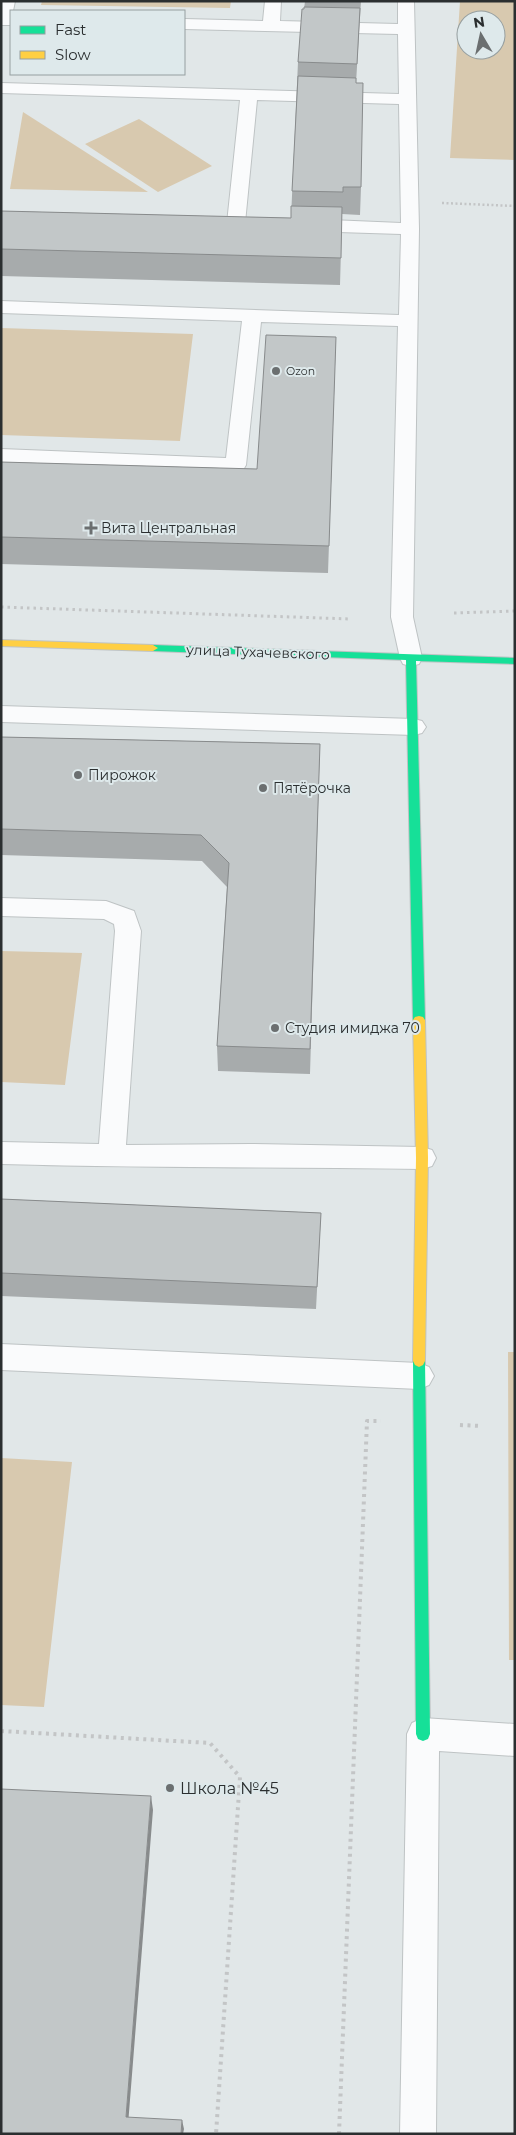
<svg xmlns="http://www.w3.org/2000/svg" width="516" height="2135" font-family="Montserrat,sans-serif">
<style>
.green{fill:#d8c9af;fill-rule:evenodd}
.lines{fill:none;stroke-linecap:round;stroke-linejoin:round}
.lane-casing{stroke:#bec3c4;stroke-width:2}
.fast-casing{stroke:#bec3c4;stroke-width:2}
.slow-casing{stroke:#bec3c4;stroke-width:2}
.path-far2{stroke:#c3c5c6;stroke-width:2.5;stroke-dasharray:2 2.5;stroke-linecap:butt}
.path-far1{stroke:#c3c5c6;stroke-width:3;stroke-dasharray:2.5 4;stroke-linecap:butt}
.path{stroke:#c3c5c6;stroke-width:4;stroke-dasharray:3 4.5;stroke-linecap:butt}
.lane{fill:#fafbfc;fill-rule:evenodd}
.fast{fill:#16e098;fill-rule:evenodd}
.slow{fill:#ffcf43;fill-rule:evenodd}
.wall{fill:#a7abac}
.shaded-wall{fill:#888b8c}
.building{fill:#c2c7c8;stroke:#888b8c}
.poi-dot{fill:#6b6f70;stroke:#dee9eb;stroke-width:2}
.labels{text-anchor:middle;stroke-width:4;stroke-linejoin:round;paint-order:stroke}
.far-poi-label{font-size:11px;fill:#2b2f30;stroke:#dee9eb;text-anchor:start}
.poi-label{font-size:14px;fill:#2b2f30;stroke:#dee9eb;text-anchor:start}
.street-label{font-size:14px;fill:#2b2f30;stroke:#dee9eb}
.near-poi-label{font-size:16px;fill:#2b2f30;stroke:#dee9eb;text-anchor:start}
</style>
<rect width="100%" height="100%" fill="#e1e7e8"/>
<path class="green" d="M42 1H231L230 8 41 5Z
M460 1H515V160L450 158ZM466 20H496V50H466Z
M23 112 148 192 10 189Z
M139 119 212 166 158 192 85 144Z
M1 328 193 334 180 441 1 435Z
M1 951 82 953 65 1085 1 1082Z
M508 1352H515V1660H509Z
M1 1458 72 1462 44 1707 1 1705Z"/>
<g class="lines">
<defs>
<path id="lane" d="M1 1H15L13 11H11V25H1Z
M265 1H281L280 21 398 24V1H414L419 229 413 617 422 658 419 664 411 666 403 664 400 658 391 617 398 326 261 322 246 465 243 470 236 472 1 463V449L226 458 242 321 1 313V301L399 315 401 234 307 231 300 229 298 225 300 221 307 219 401 223 399 104 257 100 245 223 243 227 236 229 229 227 227 223 240 100 1 93V83L399 94 398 34 184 29V19L263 21Z
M1 706 414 719 422 721 426 727 422 733 414 735 1 722Z
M1 898 106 901 134 911 141 931 126 1145 251 1144 422 1147 432 1150 436 1158 432 1166 422 1169C282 1167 141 1168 1 1164V1142L99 1144 115 931 114 924 104 919 1 916Z
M1 1344 419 1363 429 1367 434 1376 429 1385 419 1389 1 1370Z
M423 1718 515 1724V1756L439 1751 436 2134H400L407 1734 412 1723Z"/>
<path id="fast" d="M153 645 515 658V664L416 661 425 1020 423 1023H415L413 1020 406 660 153 651 148 648Z
M419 1355 423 1357 425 1361 430 1734 428 1739 423 1741 418 1739 416 1734 413 1361 415 1357Z"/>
<path id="slow" d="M1 640 153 645 158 648 153 651 1 646Z
M419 1016 423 1017 425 1020 428 1158 425 1361 423 1365 419 1367 415 1365 413 1361 416 1158 413 1020 415 1017Z"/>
</defs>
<use href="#lane" class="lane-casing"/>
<use href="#fast" class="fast-casing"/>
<use href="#slow" class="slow-casing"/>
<path class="path-far2" d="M442 203 515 206"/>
<path class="path-far1" d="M1 607 351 619
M454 613 515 611"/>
<path class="path" d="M460 1425 481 1426
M1 1731 210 1743 240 1777 216 2134
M339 2134 367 1421H381"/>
<use href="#lane" class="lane"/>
<use href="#fast" class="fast"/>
<use href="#slow" class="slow"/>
</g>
<path class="wall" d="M305 1H361L356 83 361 187 360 215 342 214 340 285 1 276V211L291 218 298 62Z
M336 337 328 573 1 564V462L257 469Z
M1 737 320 744 310 1074 218 1071 217 1046 227 887 202 861 1 855Z
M1 1199 321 1213 316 1309 1 1296Z"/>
<path class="shaded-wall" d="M151 1796 153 1810 128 2125 126 2117Z
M182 2120 184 2129 183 2134H181Z"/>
<path class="building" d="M304 7 360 8 357 64 298 62 302 9H304Z
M298 76 356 78V83H363L361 187H343V192L292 191Z
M291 206 342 207 341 258 1 249V211L291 218Z
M266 335 336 337 329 546 1 537V462L257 469Z
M1 737 320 744 310 1049 217 1046 229 863 201 835 1 829Z
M1 1199 321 1213 317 1287 1 1273Z
M1 1789 151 1796 126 2117 182 2120 181 2134H1Z"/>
<g class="poi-dot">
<circle cx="276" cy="371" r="5"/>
<path d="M88.5 520.5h5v5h5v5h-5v5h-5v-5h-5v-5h5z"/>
<circle cx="78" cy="775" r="5"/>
<circle cx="263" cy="788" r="5"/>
<circle cx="275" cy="1028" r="5"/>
<circle cx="170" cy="1788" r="5"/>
</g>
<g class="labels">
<g class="far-poi-label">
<text x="286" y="375">Ozon</text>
</g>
<g class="poi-label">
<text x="101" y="533">Вита Центральная</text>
<text x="88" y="780">Пирожок</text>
<text x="273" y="793">Пятёрочка</text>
<text x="285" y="1033">Студия имиджа 70</text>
</g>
<g class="street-label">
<text transform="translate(258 652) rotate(2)" y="5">улица Тухачевского</text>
</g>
<g class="near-poi-label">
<text x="180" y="1794">Школа №45</text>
</g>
</g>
<rect width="516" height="2135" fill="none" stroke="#2b2f30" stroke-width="5"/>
<rect x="10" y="10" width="175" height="65" fill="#dee9eb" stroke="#969fa0"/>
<rect x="20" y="26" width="25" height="8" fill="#16e098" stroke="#969fa0"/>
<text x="55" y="35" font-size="15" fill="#2b2f30">Fast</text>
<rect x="20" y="51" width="25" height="8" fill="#ffcf43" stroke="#969fa0"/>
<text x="55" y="60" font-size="15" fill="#2b2f30">Slow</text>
<g transform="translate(481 35) rotate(351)"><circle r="24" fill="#dee9eb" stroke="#969fa0"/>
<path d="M0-4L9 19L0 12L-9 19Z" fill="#6b6f70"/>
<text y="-8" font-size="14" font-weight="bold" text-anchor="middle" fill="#2b2f30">N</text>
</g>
</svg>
